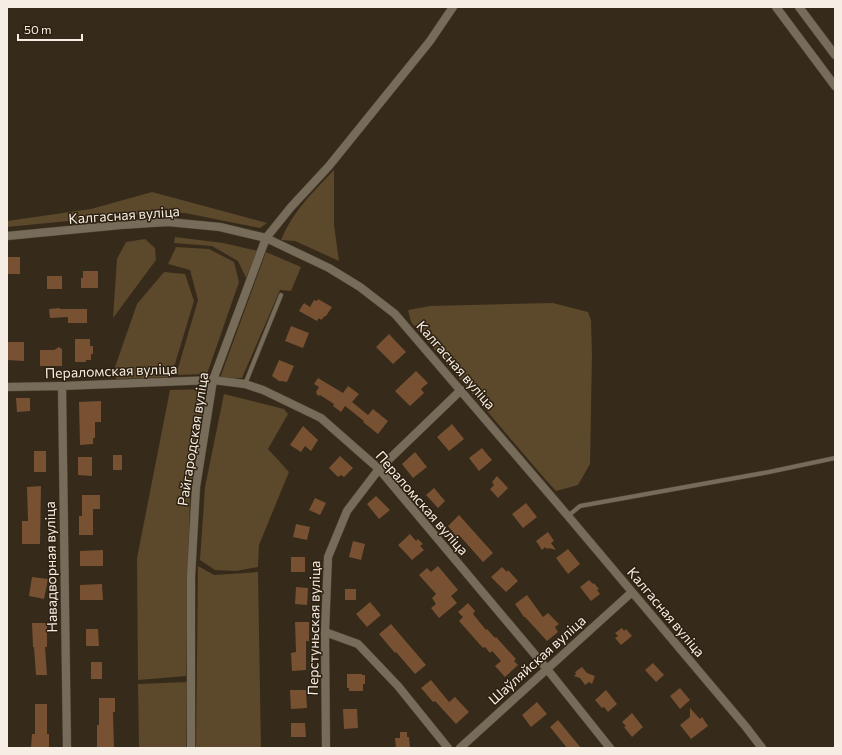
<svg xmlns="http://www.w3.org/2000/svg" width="842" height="755" font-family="Commissioner,sans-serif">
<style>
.green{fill:#5c482b}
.building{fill:#775132}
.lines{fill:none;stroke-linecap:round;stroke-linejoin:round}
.lane-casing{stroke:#514536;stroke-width:5}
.street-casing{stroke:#514536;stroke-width:9}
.lane{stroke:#776c5a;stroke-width:4}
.street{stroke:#776c5a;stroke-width:8}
.labels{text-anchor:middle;stroke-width:3;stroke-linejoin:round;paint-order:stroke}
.street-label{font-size:14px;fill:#f6eee4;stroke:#2c2010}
</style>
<rect width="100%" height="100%" fill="#362a1a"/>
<path class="green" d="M334 170V225L339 261 295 241 281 240C293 211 313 192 334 170Z
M152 192 267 223 260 228 185 213H151L7 227V221L91 209Z
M175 237 223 243 258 251 246 278 238 261 212 246 174 243Z
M145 239 155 248 156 260 113 318 117 259 126 242Z
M176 247 209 249 234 262 239 282 207 374 176 375 198 300 190 270 168 264Z
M266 252 301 267 291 291 280 290 242 378H220Z
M164 272 185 274 194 301 171 377 116 379 115 367 137 304Z
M553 303 588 312 591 320 592 354 590 464 578 485 556 491 545 479 411 322 408 310 430 306Z
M206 389 190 493 186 676 138 680 137 558 170 390Z
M224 394 284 409 288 414 268 449 289 472 259 545 258 567 236 571 215 570 200 560 205 487Z
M198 566 214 575 258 572 261 748H196Z
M187 682 186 748H139L138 684Z"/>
<path class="building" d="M8 257H20V274H7Z
M83 271H98V288H81V278H83Z
M47 276H62V289H47Z
M318 299 332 307 326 316H325L321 320 319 318 317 321 299 311 304 303 310 307 314 300 317 301Z
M60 308V309H87V323H68V317L50 318 49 309Z
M291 326 309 333 303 348 285 341Z
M389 334 406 352 393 364 376 347Z
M75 339H90V346H93V354H91V360H86V362H75Z
M7 342H24V361L7 360Z
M59 347 62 349V366H40V350H54Z
M279 360 294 366 287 382 282 381H279L272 376Z
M416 371 428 383 421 389 424 393 410 406 395 391Z
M318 378 343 393 348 386 359 394 352 402 368 415 373 409 388 421 378 434 363 422 364 421 345 406 341 412 333 406 334 404 320 395 318 396 316 392 319 387 314 384Z
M16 398H30V411L17 412Z
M101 401V422H95V438H93V444L80 445 79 402Z
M452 424 464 439 449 451 437 437Z
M303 426 318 440 311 451 305 446 301 452 290 445Z
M482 448 492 460 479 471 469 458Z
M34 451H46V472H34Z
M415 452 427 467 413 478 402 464Z
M113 455H122V470H113Z
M340 456 353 468 344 477 341 475 338 477 329 468Z
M78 457H92V476L78 475Z
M497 476 508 488 498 498 490 489 494 485 492 482Z
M41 486 40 544H22V521H28L27 487Z
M434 488 445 501 438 508 426 495Z
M82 495H100V509H93V535H79V516H82Z
M376 496 390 510 379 519 367 504Z
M315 498 326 503 320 515 309 510Z
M526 503 537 517 523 528 512 514Z
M459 515 493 553 483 562 459 535 457 537 448 526Z
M296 524 310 527 307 540 293 537Z
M548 532 554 541 551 543 556 550 549 548 547 549 545 547 542 550 536 541Z
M410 534 416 541 418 539 423 544 420 546 424 550 412 560 398 545Z
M353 541 365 544 361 560 349 557Z
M568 549 580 564 568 574 556 558Z
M103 550V566H80V551Z
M291 557H305V572H291Z
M438 566 458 590 451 596 457 603 439 618 431 608 436 604 432 598 436 594 419 575 427 568 431 572Z
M502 567 507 572 508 570 518 581 506 592 491 577Z
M32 577 48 579 44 599 29 596Z
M589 580 593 584 594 583 599 589 597 590 600 594 591 601 580 587Z
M102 584 103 600H80V585Z
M296 587 308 588 307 605 295 604Z
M345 589H356V600H345Z
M527 595 543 617 548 613 559 624 555 627 558 632 547 641 525 617H524L515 604Z
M370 602 381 615 367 627 356 614Z
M468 603 475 611 473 614 486 630 487 629 495 638 496 637 516 659 514 661 518 665 505 677 495 666 501 661 492 651 490 653 485 647 483 648 459 621 463 617 458 612Z
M295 622H309V641H306V670L292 671 291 653 296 652Z
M32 623H47V647H45L47 675H36L34 647H33Z
M391 624 426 665 415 674 396 652 395 653 379 634Z
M622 628 624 631 626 629 632 636 621 645 615 638 618 636 615 633Z
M86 629H98L99 646H86Z
M91 662H102V679H91Z
M653 663 664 675 656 682 645 670Z
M582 667 587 673 595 676 592 684 589 682 585 685 580 678 574 676 576 674 575 672Z
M347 674H362V675H365V684H363V691H349V688H347Z
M431 680 449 702 455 697 469 712 456 724 435 701 433 702 421 688Z
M680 688 690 700 680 709 670 696Z
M290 690H306L307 708 291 709Z
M606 690 617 704 608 712 604 707 602 708 595 700Z
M99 698H115V712H113L114 748H97V725H99Z
M537 702 547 714 531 727 522 715Z
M35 704H47V734H49V748H31L32 734H35Z
M690 708 700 719 702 717 708 726 691 739 680 725 690 717Z
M343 709H357L358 728 344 729Z
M632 713 643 727 632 737 624 727 626 726 622 722Z
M558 720 581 748H567L550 727Z
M291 723H305L306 737H291Z
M400 732H407V737H409L410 748H396L395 738H400Z"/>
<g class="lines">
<defs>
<path id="lane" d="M245 384 281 295
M568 516 580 506 769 472 835 458"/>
<path id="street" d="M776 7 835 86
M799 7 835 55
M7 236 121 225 168 222 220 227 266 238 329 268 360 287 395 314 568 516 746 727 762 748
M62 386 67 748
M7 387 62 386 213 380 245 384 263 390 321 418 379 469 547 669 610 748
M325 632 358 644 398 686 448 748
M191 748V577L196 487 213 380 266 238 291 207 329 166 430 41 453 7
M326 748 325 632 328 557 347 511 379 469 461 390
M460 748 632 592"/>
</defs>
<use href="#lane" class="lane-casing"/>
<use href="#street" class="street-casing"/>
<use href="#lane" class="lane"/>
<use href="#street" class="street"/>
</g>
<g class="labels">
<g class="street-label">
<text transform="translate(124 215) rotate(-4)" y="5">Калгасная вуліца</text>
<text transform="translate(456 365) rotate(49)" y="5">Калгасная вуліца</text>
<text transform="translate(111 371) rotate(-2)" y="5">Пераломская вуліца</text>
<text transform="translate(193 439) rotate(-81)" y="5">Райгародская вуліца</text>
<text transform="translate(422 503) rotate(49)" y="5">Пераломская вуліца</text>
<text transform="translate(51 567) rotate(-91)" y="5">Навадворная вуліца</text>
<text transform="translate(666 612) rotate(50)" y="5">Калгасная вуліца</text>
<text transform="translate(314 628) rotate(-89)" y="5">Перстуньская вуліца</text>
<text transform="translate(537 660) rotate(-42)" y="5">Шаўляйская вуліца</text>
</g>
</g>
<rect width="842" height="755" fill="none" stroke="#f6eee4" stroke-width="16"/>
<path d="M18 34v6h64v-6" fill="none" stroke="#f6eee4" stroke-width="2"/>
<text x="24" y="34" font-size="12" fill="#f6eee4" stroke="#2c2010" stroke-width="3" paint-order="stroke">50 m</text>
</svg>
